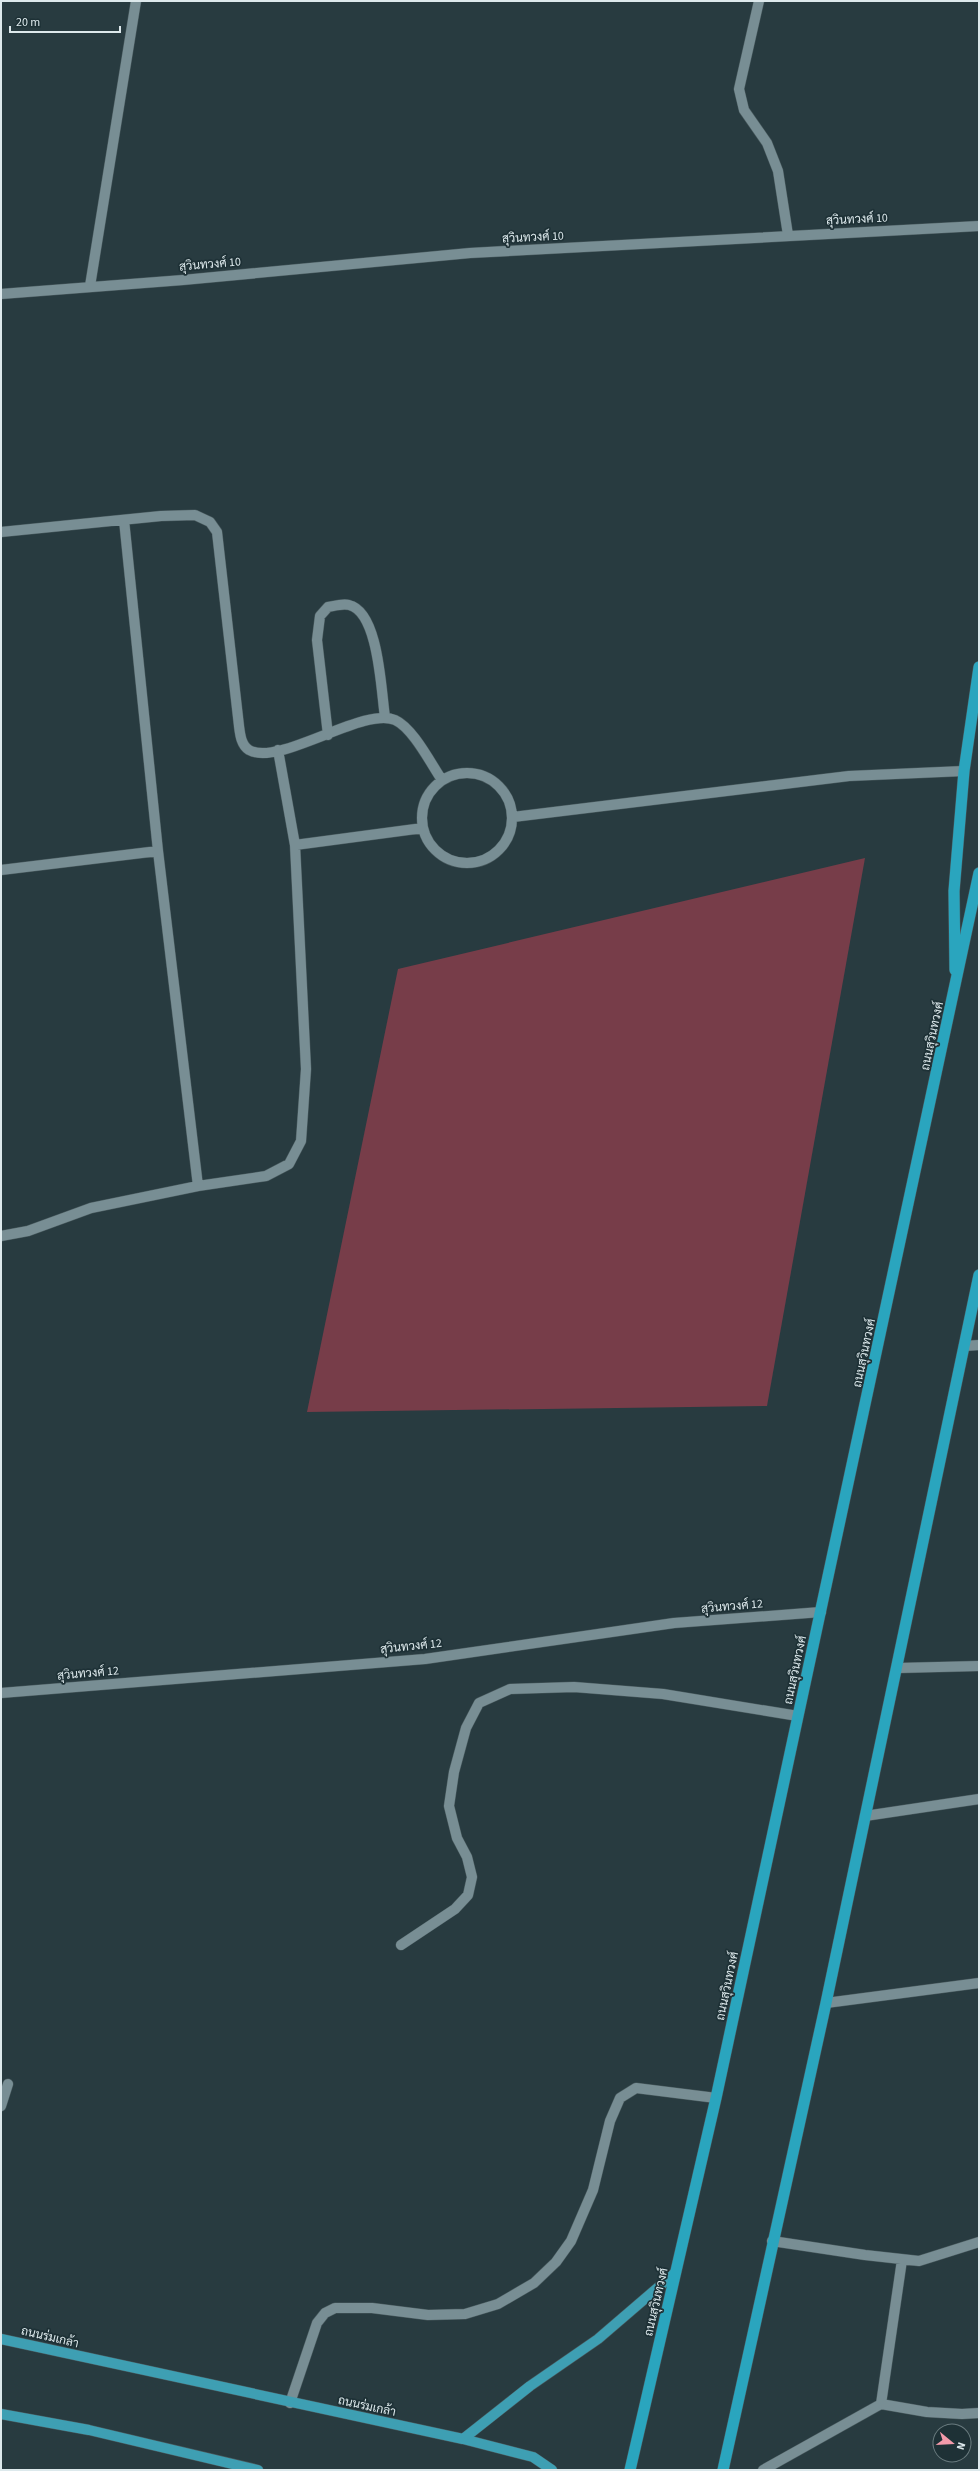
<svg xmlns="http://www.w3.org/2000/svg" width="980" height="2471" font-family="'Source Sans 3',Sarabun,sans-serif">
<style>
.green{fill:#773d49}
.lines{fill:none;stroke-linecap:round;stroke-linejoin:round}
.service-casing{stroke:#495a5e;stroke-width:11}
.minor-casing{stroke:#495a5e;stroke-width:11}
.primary-casing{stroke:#495a5e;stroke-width:11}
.trunk-casing{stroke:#495a5e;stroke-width:12}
.service{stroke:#788e94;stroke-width:10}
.minor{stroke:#788e94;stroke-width:10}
.primary{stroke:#3e9fb3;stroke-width:10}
.trunk{stroke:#2aa5be;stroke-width:11}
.labels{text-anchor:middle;stroke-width:3.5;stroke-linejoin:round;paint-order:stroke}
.street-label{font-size:12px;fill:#dde9ec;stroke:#1e3136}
</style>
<rect width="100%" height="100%" fill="#283b40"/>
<path class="green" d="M865 858 767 1406 307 1412 398 969Z"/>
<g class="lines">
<defs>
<path id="service" d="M124 520 158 851 198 1186
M1 532 161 516 195 515 210 522 217 532 239 726C240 734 241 745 249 750 279 767 364 706 395 720 413 728 431 764 442 780
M328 735 317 640 320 616 328 607C334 606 343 603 349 605 379 612 381 691 385 717
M278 750 295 845
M422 818a45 45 0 1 1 90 0a45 45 0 1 1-90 0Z
M513 817 849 776 964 771
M1 870 158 851
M1 1236 28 1231 91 1208 198 1186 266 1176 289 1164 301 1141 306 1069 295 845 423 828
M898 1668 979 1666
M865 1816 979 1799
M401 1945 455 1909 468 1895 472 1877 467 1857 457 1838 449 1806 454 1772 466 1728 479 1703 510 1689 574 1687 663 1694 798 1716
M826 2003 979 1983
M1 2106 8 2084
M772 2241 865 2255 919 2261 979 2242
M290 2403 317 2323 325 2313 335 2308H372L428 2315 465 2314 498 2304 534 2283 556 2262 571 2241 593 2190 610 2121 620 2098 636 2088 716 2098
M881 2404 902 2260
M763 2470 881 2404 927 2412 962 2414 979 2413"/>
<path id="minor" d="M759 1 739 89 744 110 767 143 778 171 788 235
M90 286 136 1
M1 294 183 280 470 253 979 226
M964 1346 979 1345
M1 1693 425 1659 674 1623 821 1612"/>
<path id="primary" d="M1 2339 463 2439 533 2457 552 2470
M1 2414 89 2430 258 2470
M463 2439 530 2386 598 2339 676 2272"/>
<path id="trunk" d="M955 970 954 891 964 771 979 667
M630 2470 716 2098 979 873
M723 2470 826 2003 979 1275"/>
</defs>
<use href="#service" class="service-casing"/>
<use href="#minor" class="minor-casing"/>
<use href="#primary" class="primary-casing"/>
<use href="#trunk" class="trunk-casing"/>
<use href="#service" class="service"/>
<use href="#minor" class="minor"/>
<use href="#primary" class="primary"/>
<use href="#trunk" class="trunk"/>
</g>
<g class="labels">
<g class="street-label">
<text transform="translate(857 219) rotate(-3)" y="4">สุวินทวงศ์ 10</text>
<text transform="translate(533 237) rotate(-3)" y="4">สุวินทวงศ์ 10</text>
<text transform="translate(210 264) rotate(-5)" y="4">สุวินทวงศ์ 10</text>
<text transform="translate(932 1036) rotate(-78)" y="4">ถนนสุวินทวงศ์</text>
<text transform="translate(864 1353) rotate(-78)" y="4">ถนนสุวินทวงศ์</text>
<text transform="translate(732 1606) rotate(-5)" y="4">สุวินทวงศ์ 12</text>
<text transform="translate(411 1646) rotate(-6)" y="4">สุวินทวงศ์ 12</text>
<text transform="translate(795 1670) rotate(-78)" y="4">ถนนสุวินทวงศ์</text>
<text transform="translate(88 1673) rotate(-5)" y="4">สุวินทวงศ์ 12</text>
<text transform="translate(727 1986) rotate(-78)" y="4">ถนนสุวินทวงศ์</text>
<text transform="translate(656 2302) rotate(-77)" y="4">ถนนสุวินทวงศ์</text>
<text transform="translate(50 2337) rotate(13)" y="4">ถนนร่มเกล้า</text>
<text transform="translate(367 2406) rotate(12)" y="4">ถนนร่มเกล้า</text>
</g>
</g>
<rect width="980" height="2471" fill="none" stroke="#dde9ec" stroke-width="4"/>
<g transform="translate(952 2443) rotate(108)"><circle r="19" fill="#1e3136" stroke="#6a7b7f"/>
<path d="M0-3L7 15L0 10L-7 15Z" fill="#f39aaa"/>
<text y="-6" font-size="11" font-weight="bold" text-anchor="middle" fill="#dde9ec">N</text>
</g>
<path d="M10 26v6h110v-6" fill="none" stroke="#dde9ec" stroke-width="2"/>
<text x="16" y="26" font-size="12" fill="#dde9ec" stroke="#1e3136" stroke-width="3" paint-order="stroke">20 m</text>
</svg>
